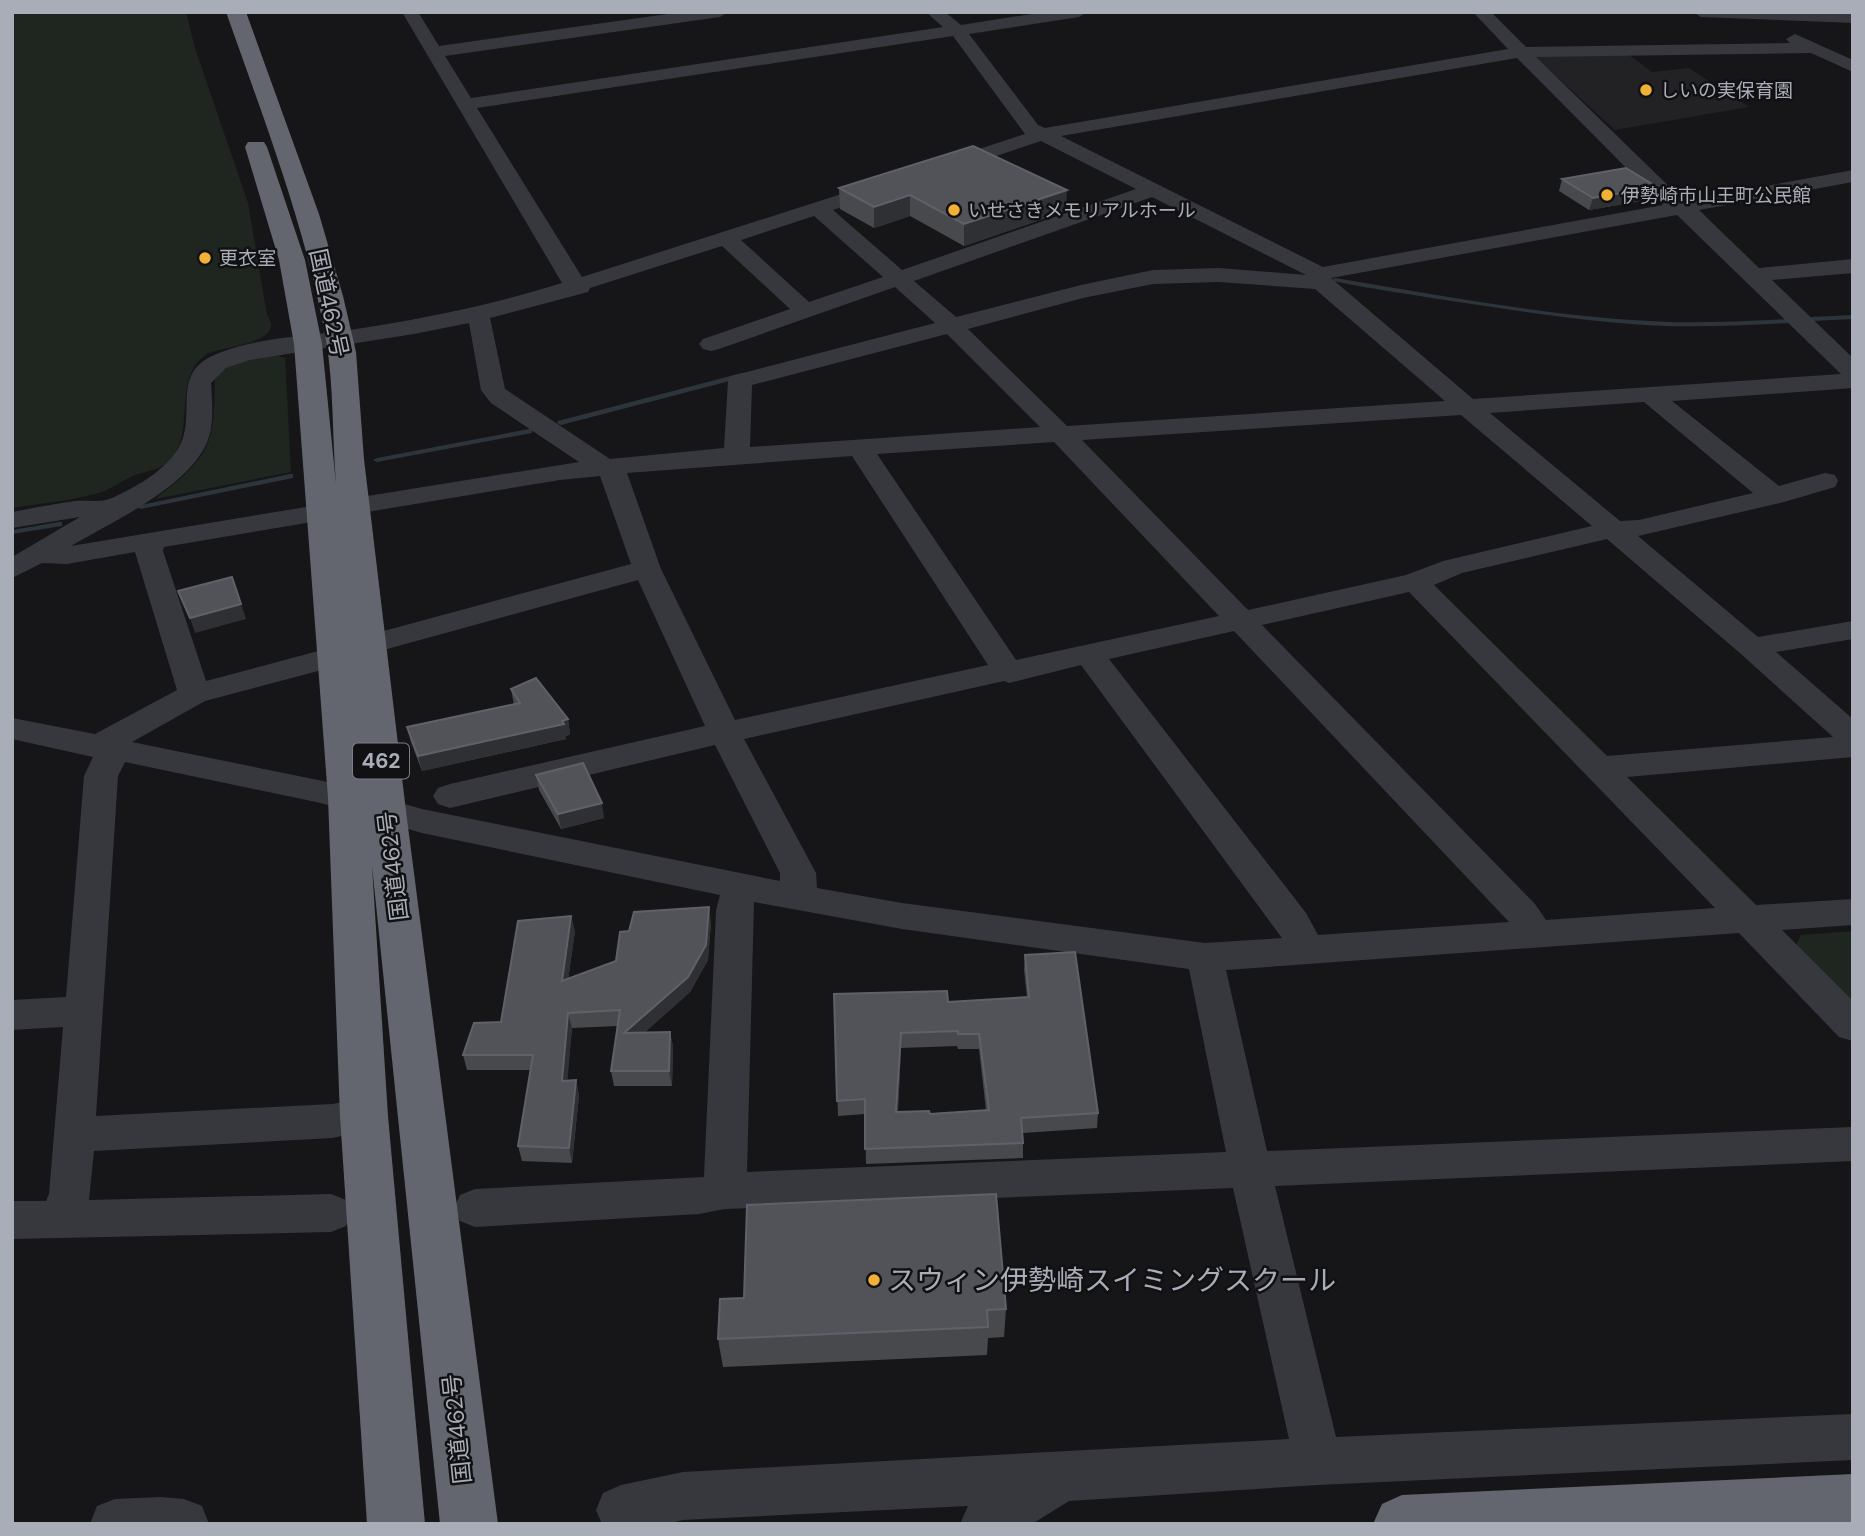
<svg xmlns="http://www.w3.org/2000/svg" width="1865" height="1536" font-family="'DM Sans','Noto Sans JP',sans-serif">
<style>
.built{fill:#222225}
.green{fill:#1e261f}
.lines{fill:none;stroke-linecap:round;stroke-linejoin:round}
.stream{fill:#2c353c;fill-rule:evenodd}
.minor{fill:#37383d;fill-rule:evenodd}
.highway{fill:#63666e;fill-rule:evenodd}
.wall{fill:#47494d;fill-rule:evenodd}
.shaded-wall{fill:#2f3033}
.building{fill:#525359;stroke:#5f6168;stroke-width:2;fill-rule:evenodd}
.poi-dot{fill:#f2b134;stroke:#111113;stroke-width:2.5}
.labels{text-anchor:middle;stroke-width:5;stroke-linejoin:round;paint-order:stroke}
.far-poi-label{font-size:19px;fill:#a8adb8;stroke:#111113;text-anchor:start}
.shield{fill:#111113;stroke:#7b7e86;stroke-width:2}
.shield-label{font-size:21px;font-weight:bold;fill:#a8adb8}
.street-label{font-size:23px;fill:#a8adb8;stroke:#111113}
.near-poi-label{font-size:28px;fill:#a8adb8;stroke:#111113;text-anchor:start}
</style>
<rect width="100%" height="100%" fill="#161618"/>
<path class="built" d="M1625 52 1652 72 1689 68 1749 107 1615 130 1532 54Z"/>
<path class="green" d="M12 12H186L195 48 248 203 267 315C288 344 220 346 207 354 170 379 198 432 169 461 162 469 144 472 135 475 123 480 113 488 102 492 73 501 41 503 12 508Z
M274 354 285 358 291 472 155 499C210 456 214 449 215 378L229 365Z
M1853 931V1006L1794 948 1801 935Z"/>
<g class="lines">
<path class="stream" d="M1335 278C1445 296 1556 318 1668 322 1708 323 1749 321 1790 319L1793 321 1790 323C1749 325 1708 327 1667 326 1599 323 1532 313 1465 303 1421 296 1376 290 1333 281L1332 280Z
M1853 315V319L1812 321 1809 319 1812 317Z
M742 373H745V377L561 425 557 423 558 421Z
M529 429H532V433L377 462 373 460 377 458Z
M290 474H293V478L141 509 137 507 141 505Z
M59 522H62V526L12 534V530Z"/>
<path class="minor" d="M402 12H418L439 46 682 12H728L720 17 445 56 471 98 943 27 926 12H945L961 25 1044 12H1087L1079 17 969 34 1038 125 1045 128 1508 49 1473 12H1491L1526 47 1790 43 1786 39 1795 34 1853 60V72L1811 53 1536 57 1684 201 1853 170V182L1699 210 1759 268 1853 259V273L1772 280 1853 358V388L1672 401 1779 486 1825 473 1835 475 1838 481 1835 487 1784 502 1638 536 1758 637 1853 621V639L1776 652 1853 719V757L1627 777 1756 905 1853 899V925L1782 930 1853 1001V1041L1839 1037 1739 933 1226 970 1267 1151 1853 1127V1161L1275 1186 1336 1437 1853 1414V1460L1318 1485 1069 1501 1032 1524H960L968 1506 683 1520 668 1524H602L596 1510 603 1493 621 1485 683 1472 1289 1439 1233 1188 725 1209 699 1214 475 1227 460 1221 454 1208 460 1195 475 1189 704 1177 716 911 720 895 422 833 321 803 125 762 118 776 96 1116 332 1104 364 1099 378 1104 384 1116 378 1128 332 1138 94 1151 89 1200 331 1194 346 1200 352 1213 346 1226 331 1232 12 1239V1201H46L49 1194 63 1027 12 1030V1000L66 997 84 776 93 757 12 739V718L95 734 177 690 135 552 67 564 42 563 12 578V557L80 517 12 528V512C33 508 54 504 75 501 87 500 101 503 112 498 138 486 173 467 183 438 193 409 175 375 210 357 248 338 307 336 350 330 422 319 492 305 562 283ZM953 36 1025 134 937 163 934 167 937 171H951L1041 141 1136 189 902 270 833 210 889 191 892 187 889 183 882 181 582 277 477 108ZM1517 58 1663 205 1323 267 1061 136ZM1152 197 1306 275 1219 268 1153 270 1081 285 956 317 914 281ZM1677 215 1841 374 1473 399 1331 278ZM814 216 883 277 809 302 741 240ZM722 246 790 309 703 339 699 344 703 349 711 351 719 349 895 287 935 323 731 376 728 381 724 448 610 459 505 389 490 318 588 292 590 288ZM1219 282 1315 289 1445 401 1067 426 968 329 1083 298 1153 284ZM469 323 481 390 491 403 579 462 355 498 345 500 341 506 345 512 355 514 560 480 600 476 631 564 358 638 354 645 358 652 369 654 638 580 705 726 450 784 438 788 433 796 438 804 450 808 715 745 780 873V881L422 809 323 781 132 742 205 701 348 663 352 656 348 649 337 646 206 681 163 551 164 547 324 520 334 518 338 512 334 506 324 504 71 546C113 521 194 485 209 437 214 420 212 400 211 383L226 368 250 360 414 334ZM947 334 1040 427 750 447 752 385ZM1644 402 1753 493 1639 520 1620 521 1490 413ZM1461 415 1592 526 1443 561 1406 575 1248 610 1082 440ZM1054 442 1219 616 1016 660 877 454ZM852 456 988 665 735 720 661 569 627 473ZM1607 539 1741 654 1833 737 1607 756 1434 585 1462 573ZM1409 592 1715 908 1546 920 1535 904 1262 625ZM1234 631 1509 922 1318 935 1306 913 1109 659ZM1081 665 1282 938 1205 943 902 903 817 888 816 873 744 739 1004 681 1009 683ZM754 902 902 929 1189 969 1226 1152 747 1172Z
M1693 12 1853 13V23L1701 17Z
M160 1497 184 1499 202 1506 209 1524H90L97 1506 115 1499Z"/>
<path class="highway" d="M226 12H246L319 214 343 296 356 352 364 459 406 811 498 1524H440L372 866 388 1116 425 1524H367L340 1116 328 798 294 344 279 260 245 147 248 142H264L267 147 305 260 322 344 336 484C332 436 334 387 326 340 306 227 264 120 226 12Z
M1853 1474V1524H1373L1382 1504 1402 1495Z"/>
</g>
<path class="wall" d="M1562 179 1657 187 1653 199 1589 210 1559 191Z
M839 188 1066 211 964 246 910 216 874 228 840 209Z
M511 689 568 719 570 734 566 736V739L422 771 411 742 407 727 514 705Z
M536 775 604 818 561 829 539 790Z
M571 916 575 931 568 979 616 961 711 922 708 960 690 992 645 1032H670L673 1047 672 1086H614L611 1071 618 1026 572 1028 567 1081 576 1080 579 1096 572 1163 522 1161 518 1146 530 1070H467L463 1055 501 1022Z
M1025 955 1098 1113 1097 1128 1023 1133V1158L866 1164 865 1114 838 1116 834 994 948 1002 1027 997 1024 970ZM957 1046 958 1049H979L986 1110 930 1114 898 1112 901 1048Z
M720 1299 1006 1309 1004 1337 988 1338 987 1355 723 1367 718 1339Z"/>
<path class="shaded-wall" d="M1657 187 1653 199 1589 210 1593 198Z
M1067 190 1066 211 964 246V224Z
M910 195V216L874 228V207Z
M232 577 246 619 195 633 190 618Z
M568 719 570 734 566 736V739L422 771 418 756Z
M602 803 604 818 561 829 558 814Z
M709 907 711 922 708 960 690 992 627 1048 624 1033Z
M571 916 575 931 566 996 562 981Z
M568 1013 572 1028 566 1096 562 1081Z
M670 1032 673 1047 672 1086 669 1071Z
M901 1033V1048L897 1127 896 1112Z
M576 1080 579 1096 572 1163 569 1148Z"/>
<path class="building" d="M973 146 1067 190 964 224 910 195 874 207 839 188Z
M1626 168 1657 187 1593 198 1562 179Z
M232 577 241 604 190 618 178 591Z
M536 678 568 719 562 721 564 724 418 756 407 727 520 703 511 689Z
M583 763 602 803 558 814 536 775Z
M709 907 706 945 688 977 624 1033 670 1032 669 1071H611L620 1010 568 1013 562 1081 576 1080 569 1148 518 1146 533 1055H463L474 1023 501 1022 518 921 571 916 562 981 616 961 620 932 629 931 634 912Z
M1075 952 1098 1113 1021 1118 1023 1143 865 1149V1099L837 1101 834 994 947 991 948 1002 1029 997 1025 955ZM958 1031V1034H979L989 1110 930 1114 929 1111 896 1112 901 1033Z
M996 1194 1006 1309 987 1310 988 1327 718 1339 720 1299 744 1298 747 1205Z"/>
<g class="poi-dot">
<circle cx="1646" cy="90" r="7"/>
<circle cx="1607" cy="195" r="7"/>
<circle cx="954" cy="210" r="7"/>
<circle cx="205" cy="258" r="7"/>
<circle cx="874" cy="1280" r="7"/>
</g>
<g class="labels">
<g class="far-poi-label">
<text x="1660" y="97">しいの実保育園</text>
<text x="1621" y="202">伊勢崎市山王町公民館</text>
<text x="968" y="217">いせさきメモリアルホール</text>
<text x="219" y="265">更衣室</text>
</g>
<rect class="shield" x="353" y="743.5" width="56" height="35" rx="5"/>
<g class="shield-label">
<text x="381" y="768">462</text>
</g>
<g class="street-label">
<text transform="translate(329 303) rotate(78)" y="8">国道462号</text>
<text transform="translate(393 866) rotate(-97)" y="8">国道462号</text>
<text transform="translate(457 1429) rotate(-96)" y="8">国道462号</text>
</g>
<g class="near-poi-label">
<text x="888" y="1290">スウィン伊勢崎スイミングスクール</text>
</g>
</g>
<rect width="1865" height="1536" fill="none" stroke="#a8adb8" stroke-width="28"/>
</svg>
